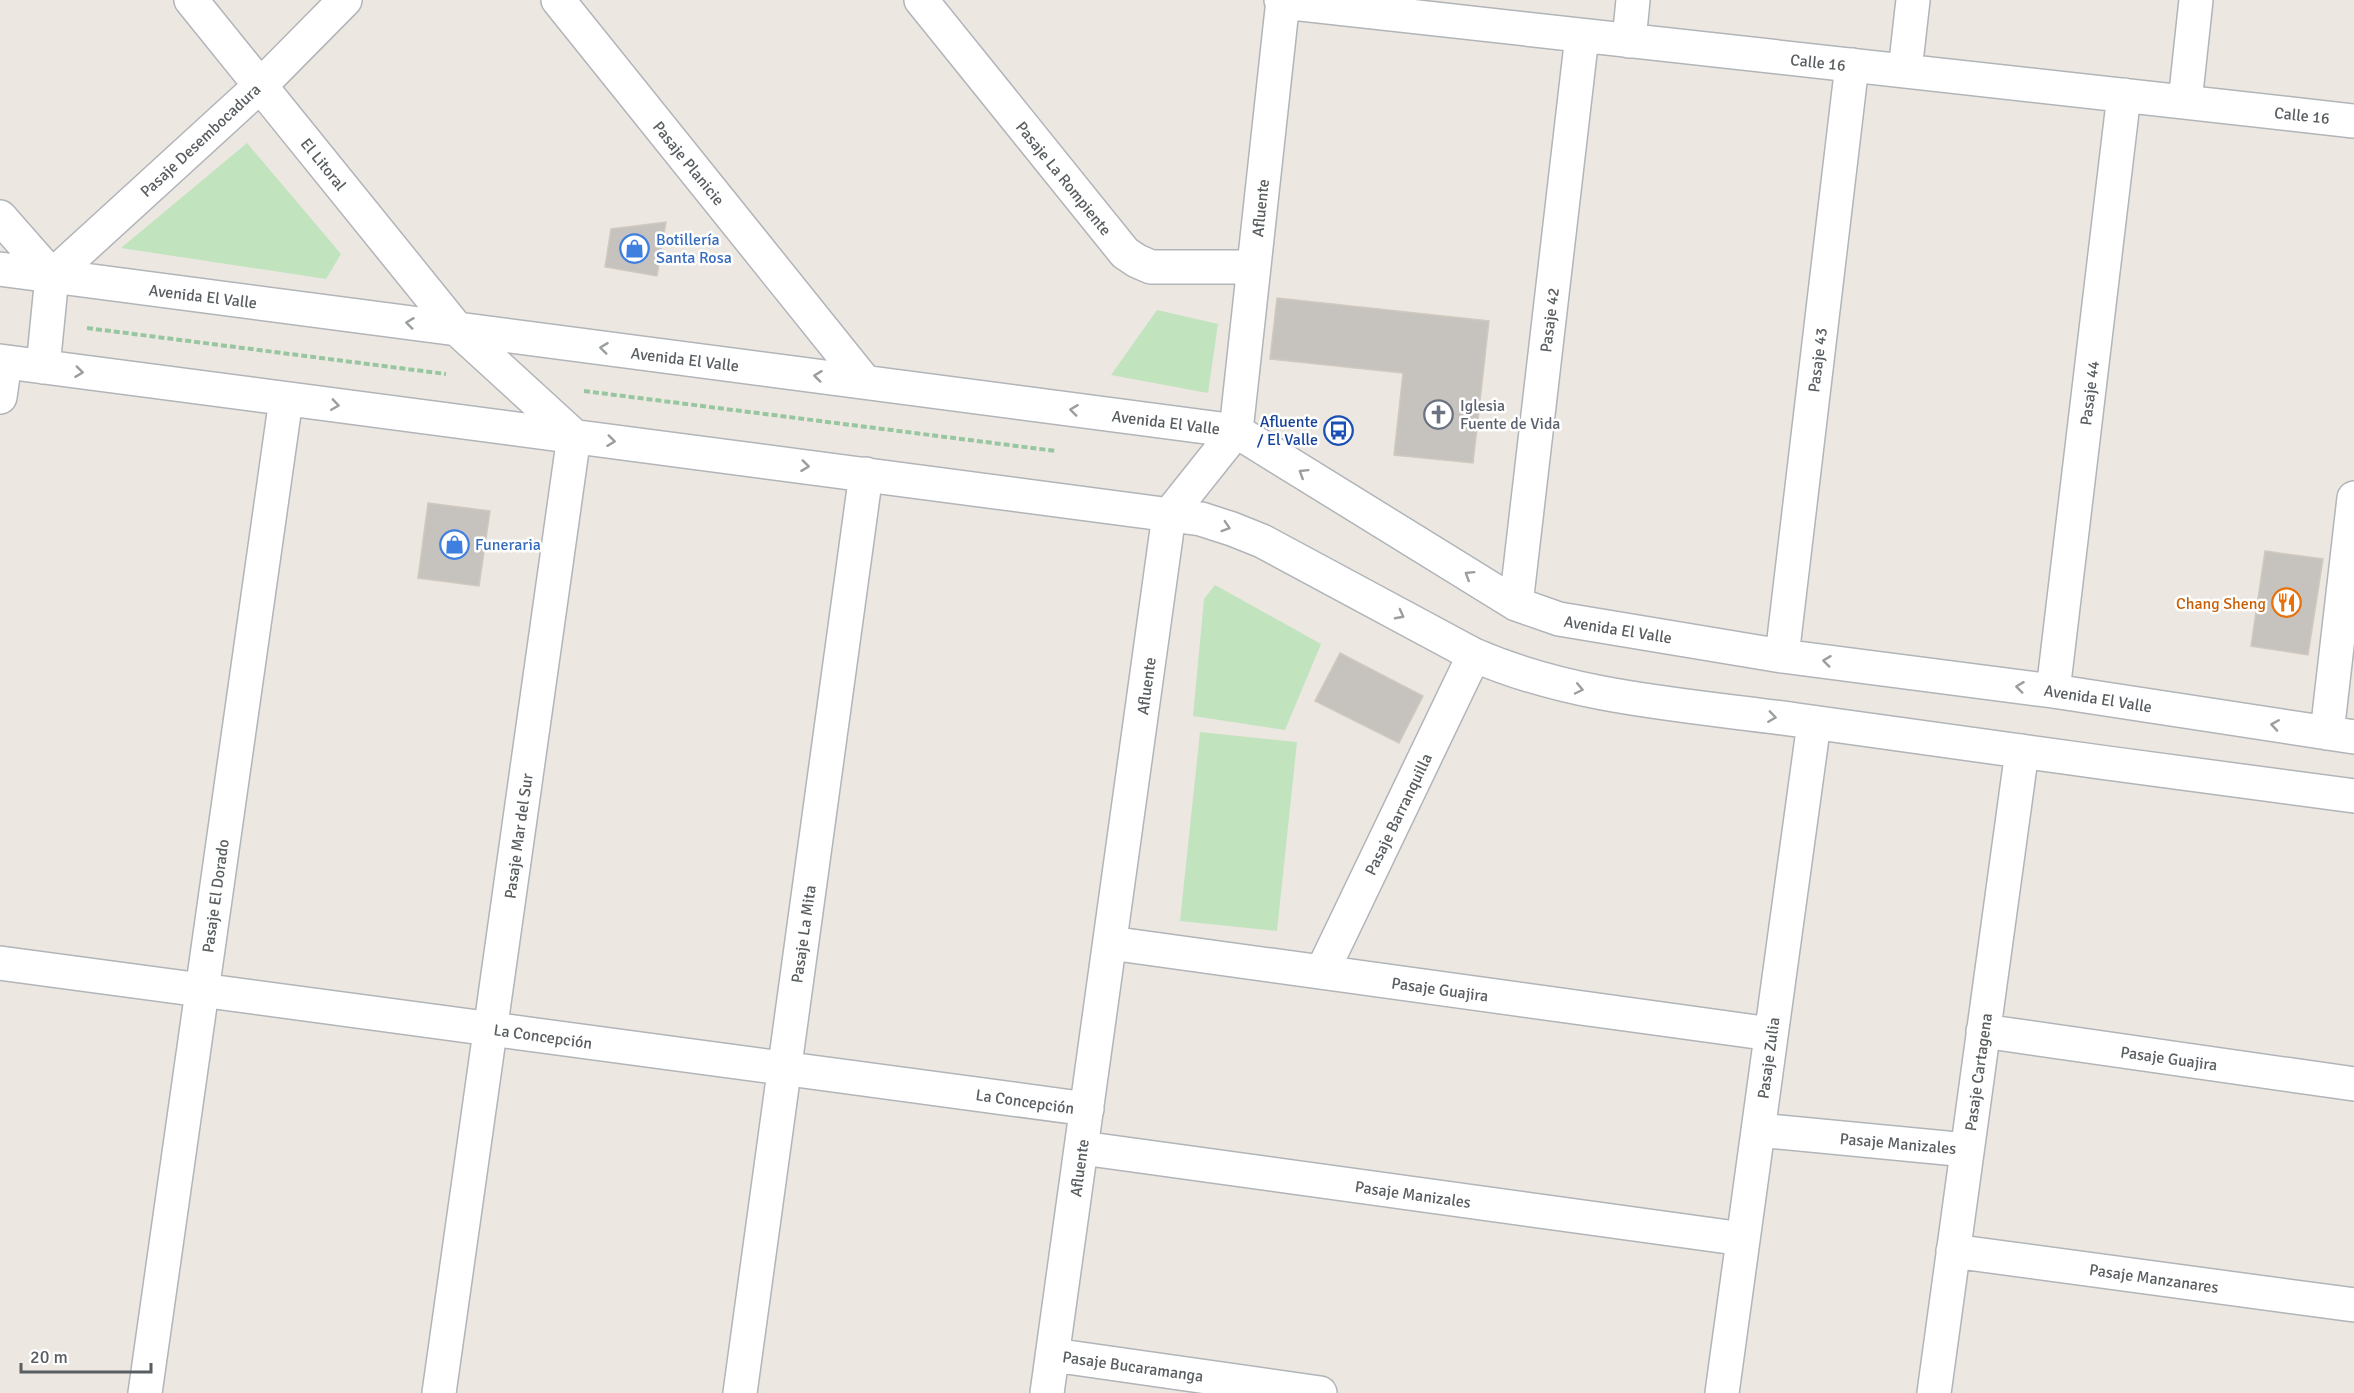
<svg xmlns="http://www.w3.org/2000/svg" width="2354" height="1393" font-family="Signika,sans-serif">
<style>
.green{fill:#c1e3be}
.building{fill:#c6c3be;stroke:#d0c9bf;stroke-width:1.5}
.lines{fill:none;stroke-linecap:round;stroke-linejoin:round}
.minor-casing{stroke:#b1b4b8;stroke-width:36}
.path{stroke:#98c6a0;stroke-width:4;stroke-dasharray:6 3;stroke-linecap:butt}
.minor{stroke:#fff;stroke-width:33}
.oneway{stroke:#9b9ea0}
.labels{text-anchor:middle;stroke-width:5;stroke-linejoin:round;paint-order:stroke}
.street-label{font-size:16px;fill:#595e61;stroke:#fff}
.shop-label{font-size:16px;fill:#366cbe;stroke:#fff;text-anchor:start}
.worship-label{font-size:16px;fill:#5b616d;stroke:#fff;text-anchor:start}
.transit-label{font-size:16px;fill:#164399;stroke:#fff;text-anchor:end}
.food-label{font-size:16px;fill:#c56008;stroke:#fff;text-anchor:end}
</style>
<rect width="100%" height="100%" fill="#ece8e1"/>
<path class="green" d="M247 143 341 254 326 279 121 248Z
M1157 310 1218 324 1208 393 1111 375Z
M1215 585 1321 644 1285 730 1193 716 1204 599Z
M1200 732 1297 742 1277 931 1180 921Z"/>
<path class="building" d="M666 222 657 276 605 267 611 229Z
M1277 298 1489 321 1473 463 1394 455 1403 373 1270 359Z
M428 503 490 511 479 586 418 578Z
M2265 551 2323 559 2308 655 2251 646Z
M1340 653 1423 696 1399 743 1315 701Z"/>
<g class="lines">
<defs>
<path id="minor" d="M191 0 457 329 574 436 439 1393
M558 0 865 382
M921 0 1125 253 1137 261 1151 267H1254
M1281 0 1283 2 2354 121
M1629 41 1633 0
M1905 71 1913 0
M2185 102 2196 0
M0 217 52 276
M0 269 1236 431 1516 604 1559 619 1782 656 2053 691 2354 737
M52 276 261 85 345 0
M0 361 1201 519 1232 529 1262 541 1474 655C1575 699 1689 705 1797 720 1983 747 2168 771 2354 796
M43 367 52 276
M0 397 5 362
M1516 604 1582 36
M1782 656 1852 65
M2053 691 2124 95
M2327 733 2354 498
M1110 943 1771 1034
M0 963 1087 1109
M1322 972 1474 655
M1983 1031 2354 1084
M1758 1130 1967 1150
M1082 1148 1743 1239
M1953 1251 2354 1305
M1053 1355 1320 1393
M145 1393 286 399
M740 1393 866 474
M1047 1393 1169 515 1236 431 1283 0
M1722 1393 1814 723
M1934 1393 2022 751"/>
</defs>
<use href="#minor" class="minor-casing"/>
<path class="path" d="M87 328 446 374
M584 391 1056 451"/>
<use href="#minor" class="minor"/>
</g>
<defs><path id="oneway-chevron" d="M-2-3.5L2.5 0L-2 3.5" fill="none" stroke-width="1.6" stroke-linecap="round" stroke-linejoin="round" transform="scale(1.5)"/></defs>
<g class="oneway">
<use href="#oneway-chevron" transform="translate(410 323) rotate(-173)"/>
<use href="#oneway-chevron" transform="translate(604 348) rotate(-173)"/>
<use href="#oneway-chevron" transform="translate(79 372) rotate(7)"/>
<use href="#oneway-chevron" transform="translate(818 376) rotate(-173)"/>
<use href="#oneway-chevron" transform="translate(335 405) rotate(8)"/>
<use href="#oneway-chevron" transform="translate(1074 410) rotate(-173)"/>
<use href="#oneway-chevron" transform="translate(611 441) rotate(7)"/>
<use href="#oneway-chevron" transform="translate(805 466) rotate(7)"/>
<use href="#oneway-chevron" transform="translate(1303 473) rotate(-148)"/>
<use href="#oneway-chevron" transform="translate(1226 527) rotate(18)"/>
<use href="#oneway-chevron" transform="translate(1469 575) rotate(-148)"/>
<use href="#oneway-chevron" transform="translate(1400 615) rotate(28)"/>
<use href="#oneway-chevron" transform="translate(1827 661) rotate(-173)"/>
<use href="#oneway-chevron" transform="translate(2020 687) rotate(-173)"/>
<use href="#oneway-chevron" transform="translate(1579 689) rotate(12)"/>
<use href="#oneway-chevron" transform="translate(1772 717) rotate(8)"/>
<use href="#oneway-chevron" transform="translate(2275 725) rotate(-171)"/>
</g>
<defs>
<symbol id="shop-ring" viewBox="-11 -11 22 22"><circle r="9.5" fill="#fff" stroke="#3f7fe0" stroke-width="1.5"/><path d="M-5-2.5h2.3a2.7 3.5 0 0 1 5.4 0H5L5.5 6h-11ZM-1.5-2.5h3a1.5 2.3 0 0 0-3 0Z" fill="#3f7fe0"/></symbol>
<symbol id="church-ring" viewBox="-11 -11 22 22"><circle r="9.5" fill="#fff" stroke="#6b7280" stroke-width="1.5"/><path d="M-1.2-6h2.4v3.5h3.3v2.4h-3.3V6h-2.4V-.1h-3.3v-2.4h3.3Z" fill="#6b7280"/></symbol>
<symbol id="bus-ring" viewBox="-11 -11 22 22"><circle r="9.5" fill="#fff" stroke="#1a4fb4" stroke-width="1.5"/><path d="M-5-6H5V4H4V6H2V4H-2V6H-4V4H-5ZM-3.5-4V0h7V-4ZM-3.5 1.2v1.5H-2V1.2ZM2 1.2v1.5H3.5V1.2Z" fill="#1a4fb4"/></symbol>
<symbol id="restaurant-ring" viewBox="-11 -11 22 22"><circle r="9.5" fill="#fff" stroke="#e8710a" stroke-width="1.5"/><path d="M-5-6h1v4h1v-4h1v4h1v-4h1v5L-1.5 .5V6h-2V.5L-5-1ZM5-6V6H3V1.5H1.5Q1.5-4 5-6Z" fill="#e8710a"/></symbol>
</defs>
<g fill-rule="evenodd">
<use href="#shop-ring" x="618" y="232" width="33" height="33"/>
<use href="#church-ring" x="1422" y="398" width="33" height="33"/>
<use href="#bus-ring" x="1322" y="414" width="33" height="33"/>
<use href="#shop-ring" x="438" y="528" width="33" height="33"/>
<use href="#restaurant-ring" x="2270" y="586" width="33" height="33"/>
</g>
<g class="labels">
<g class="street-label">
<text transform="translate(1818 62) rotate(6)" y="6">Calle 16</text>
<text transform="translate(2302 115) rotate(6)" y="6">Calle 16</text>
<text transform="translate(200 140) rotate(-43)" y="6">Pasaje Desembocadura</text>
<text transform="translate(689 163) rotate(51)" y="6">Pasaje Planicie</text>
<text transform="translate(324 164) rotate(51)" y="6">El Litoral</text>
<text transform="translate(1064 178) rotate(51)" y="6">Pasaje La Rompiente</text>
<text transform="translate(1260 208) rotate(-84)" y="6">Afluente</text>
<text transform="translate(203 296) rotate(7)" y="6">Avenida El Valle</text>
<text transform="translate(1549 320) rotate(-83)" y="6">Pasaje 42</text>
<text transform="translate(685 359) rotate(7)" y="6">Avenida El Valle</text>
<text transform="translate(1817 360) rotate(-83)" y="6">Pasaje 43</text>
<text transform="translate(2089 393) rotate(-83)" y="6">Pasaje 44</text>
<text transform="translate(1166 422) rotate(7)" y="6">Avenida El Valle</text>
<text transform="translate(1618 629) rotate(9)" y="6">Avenida El Valle</text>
<text transform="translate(1146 686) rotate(-82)" y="6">Afluente</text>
<text transform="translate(2098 698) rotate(9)" y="6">Avenida El Valle</text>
<text transform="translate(1398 814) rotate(-64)" y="6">Pasaje Barranquilla</text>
<text transform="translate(518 836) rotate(-82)" y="6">Pasaje Mar del Sur</text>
<text transform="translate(215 896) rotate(-82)" y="6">Pasaje El Dorado</text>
<text transform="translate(803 934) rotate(-82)" y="6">Pasaje La Mita</text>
<text transform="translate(1440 989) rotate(8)" y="6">Pasaje Guajira</text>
<text transform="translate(543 1036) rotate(8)" y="6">La Concepción</text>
<text transform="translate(1768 1058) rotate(-82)" y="6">Pasaje Zulia</text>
<text transform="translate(2169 1058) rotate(8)" y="6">Pasaje Guajira</text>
<text transform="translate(1978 1072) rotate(-82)" y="6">Pasaje Cartagena</text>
<text transform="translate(1025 1101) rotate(8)" y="6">La Concepción</text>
<text transform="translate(1898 1143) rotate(5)" y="6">Pasaje Manizales</text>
<text transform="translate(1079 1168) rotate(-82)" y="6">Afluente</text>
<text transform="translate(1413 1194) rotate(8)" y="6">Pasaje Manizales</text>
<text transform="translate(2154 1278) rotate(8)" y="6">Pasaje Manzanares</text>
<text transform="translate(1133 1366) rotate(8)" y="6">Pasaje Bucaramanga</text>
</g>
<g class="shop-label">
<text x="656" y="245">Botillería<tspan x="656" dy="18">Santa Rosa</tspan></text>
<text x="475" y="550">Funeraria</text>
</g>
<g class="worship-label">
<text x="1460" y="411">Iglesia<tspan x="1460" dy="18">Fuente de Vida</tspan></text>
</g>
<g class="transit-label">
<text x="1318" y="427">Afluente<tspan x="1318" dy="18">/ El Valle</tspan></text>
</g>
<g class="food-label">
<text x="2266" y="609">Chang Sheng</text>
</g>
</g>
<path d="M21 1363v9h130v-9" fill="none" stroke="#595e61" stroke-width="3"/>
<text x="30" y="1363" font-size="18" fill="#595e61" stroke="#ffffff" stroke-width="4.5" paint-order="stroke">20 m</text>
</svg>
